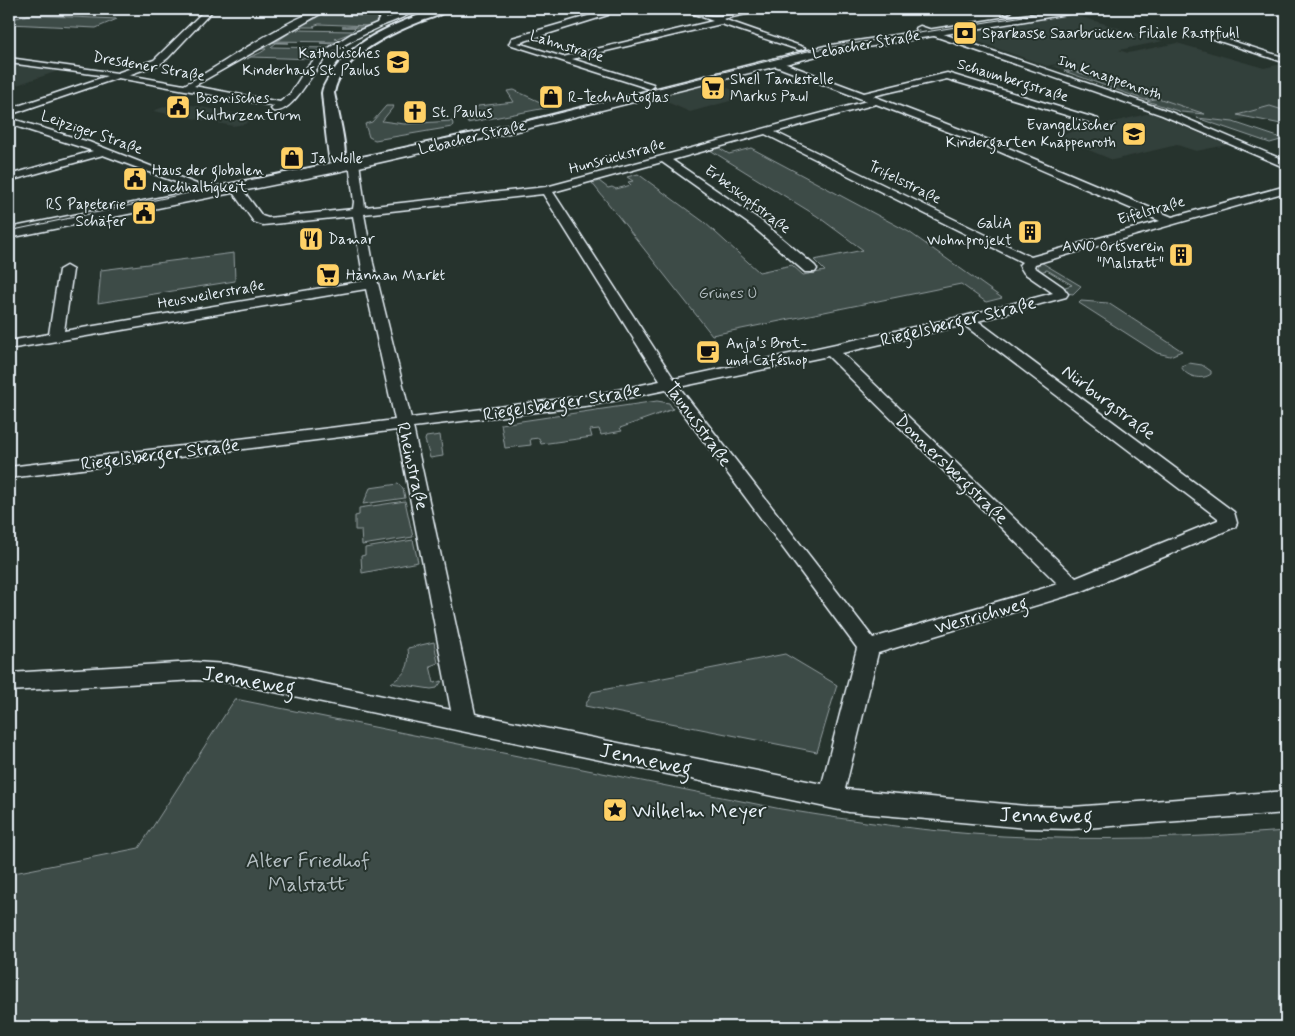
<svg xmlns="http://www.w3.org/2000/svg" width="1295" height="1036" font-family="Mynerve,sans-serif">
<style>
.built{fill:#333f3a}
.green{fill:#3e4b47;stroke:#939ea0}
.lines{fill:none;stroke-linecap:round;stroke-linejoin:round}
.street-casing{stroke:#e8f1f8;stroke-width:3}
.secondary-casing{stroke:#e8f1f8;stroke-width:4}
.primary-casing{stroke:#e8f1f8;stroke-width:3}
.street{fill:#26332d;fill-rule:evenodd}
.secondary{fill:#26332d;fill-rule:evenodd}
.primary{fill:#26332d;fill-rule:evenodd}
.tram{stroke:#e8f1f8;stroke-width:1}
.labels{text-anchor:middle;stroke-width:4;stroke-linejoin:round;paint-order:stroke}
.far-poi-label{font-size:15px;fill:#e8f1f8;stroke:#26332d;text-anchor:start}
.far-street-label{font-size:15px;fill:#e8f1f8;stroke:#26332d}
.far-park-label{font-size:15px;fill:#b5bfc3;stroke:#26332d}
.street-label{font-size:18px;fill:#e8f1f8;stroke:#26332d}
.near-street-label{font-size:21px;fill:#e8f1f8;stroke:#26332d}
.near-poi-label{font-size:21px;fill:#e8f1f8;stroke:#26332d;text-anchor:start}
.near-park-label{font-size:21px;fill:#b5bfc3;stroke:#26332d}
</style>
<rect width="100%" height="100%" fill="#26332d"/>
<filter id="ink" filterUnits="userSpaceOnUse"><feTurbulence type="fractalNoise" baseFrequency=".02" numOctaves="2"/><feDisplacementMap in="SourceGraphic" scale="10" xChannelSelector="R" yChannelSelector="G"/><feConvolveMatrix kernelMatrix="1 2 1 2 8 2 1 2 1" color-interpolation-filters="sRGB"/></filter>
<g filter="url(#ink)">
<path class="built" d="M1068 13 1163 41 1119 50 1128 53 1177 43 1264 68 1286 63V125L1253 116 1220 126 1052 66 1076 60 1047 66 956 34Z
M9 62 23 63 64 69 14 86 9 85Z
M705 79 748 96 690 112 648 94Z
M177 102 217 110 256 117 245 124 233 126 153 111Z
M1151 113 1227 145 1196 151 1177 145 1113 160 1054 136Z"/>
<path class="green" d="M331 9 382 10H344L340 12H327L323 15 376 16 379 13H367H381L375 24 371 26 319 24 313 26 315 27H302L297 30 352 31 356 27H342H367L335 39 341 40 338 42 270 41 279 40 289 33 283 32C295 26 305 24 317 18L311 17Z
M28 15 117 19 96 28 9 24 12 19Z
M269 42 289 43H276L271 47 328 48 332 44 320 43H336L323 52 315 51 309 58 314 59 251 57 247 59C252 55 259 55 266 49H260Z
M1064 71H1074L1155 97 1145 100Z
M514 90 551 107 467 123 478 106 514 102 507 91Z
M1158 98 1205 114 1181 112 1147 101Z
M386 106H394L382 121 404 124 452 121 453 124 452 127 375 140 369 137 365 124 372 122Z
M1270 106 1286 111V122L1281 124 1237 115Z
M1197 118 1233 122 1284 139 1270 143Z
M719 148 729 154 751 148 909 232 1002 298 986 302 961 284 712 335 592 183 599 181 608 188 612 187 616 189 631 185 628 182 633 181 627 177 638 174 704 222 759 272 792 265 803 275 825 271 814 260 863 250 817 216 710 150Z
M234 253 235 281 98 303 101 270Z
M1039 261 1081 286 1073 294 1067 293 1065 287 1072 285 1047 270 1040 272 1037 264Z
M1081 301 1108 303 1182 351 1170 356 1157 353 1079 303Z
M1189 363 1202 365 1211 371V374C1202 381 1185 377 1181 366Z
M657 401 669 403 673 409 620 428 622 431 601 435 599 429 590 430 592 437 541 444 539 438 530 439 531 445 505 448 501 424Z
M440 435 443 456 430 458 425 440 426 437Z
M398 484 403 488 405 498 363 504 370 488Z
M405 501 413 537 362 545 361 530H355V516L359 515V508Z
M413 540 418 562 362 573 361 556 365 555V548Z
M434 642 438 663 430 666 434 683 442 681 437 688 431 689 391 683C407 673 410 666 408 648Z
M785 654 837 685 817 752 585 706 592 692Z
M235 699 781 809C855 821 928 832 1003 836 1097 841 1193 838 1286 831V1027H9V874L139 848Z"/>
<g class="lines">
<defs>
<path id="street" d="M206 9H214L168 58 160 64 128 75 184 85C218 68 299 9 329 9L194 86 280 102 290 94 307 67 321 53 351 34 377 23 384 9H391L386 19 405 10 412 12C404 18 393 21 384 25 365 34 344 43 327 57 312 69 294 115 273 111L271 109 274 106 118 78 9 115V109L107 76 9 63V58L117 73 154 60Z
M681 9C692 9 704 16 715 16 733 16 751 9 769 9L723 19 806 48 799 50 721 24 572 59 653 84 654 86 650 89 509 44 512 38 605 11H608V15L518 43 563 57 713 21Z
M994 9H1004L1011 12 1007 14Z
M920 26 1168 111 1286 161V168L1162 115 917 30 916 28Z
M1210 34 1286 58V63L1210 38Z
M773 59 864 93 947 73 1098 119V123H1092L947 79 873 96 999 144 1172 217 1286 186V192L1035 264 1034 267 1063 287 1068 294 1066 297 978 321 1234 512 1237 523 1235 527 1080 592 878 653 845 789 1026 806 1072 807 1286 791V813L1072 829 1026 828 849 812 227 682 195 680 9 691V673L195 662 227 664 451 710 397 430 9 478V467L395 420 366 289 9 349V341L49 334 59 270 66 266 73 270 64 331 364 281 353 216 263 225 254 222 229 187 231 185H239L262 216 268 218 353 209 354 202 349 162 354 159 359 162 365 207 546 187 867 101 770 64V60ZM876 104 991 148 1160 221 1031 257 775 132ZM765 134 1022 262 1019 265 1024 273 1053 293 965 316 674 379 553 192 662 162 752 226 805 272H815L817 269 815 266 760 220 672 160ZM543 194 660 381 593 395 411 418 373 263 364 214ZM964 325 1218 518V520L1076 578 842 353ZM828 356 1058 584 873 638 679 387ZM666 390 857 648 822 784 475 714 413 427 593 405Z
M9 118 89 142 199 185 193 188 189 187 103 155 9 181V175L93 151 9 124Z"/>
<path id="secondary" d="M435 9H448C441 16 426 19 417 23 387 35 340 57 334 93 337 109 351 158 342 170H332C329 167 323 103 322 93 323 85 328 79 332 73 356 37 396 24 435 9Z"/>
<path id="primary" d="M1061 9H1084L1079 12 825 54 522 130 337 172 9 238V228L337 162 522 122 825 46Z"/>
</defs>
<use href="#street" class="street-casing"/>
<use href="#secondary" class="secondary-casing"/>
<use href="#primary" class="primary-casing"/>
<use href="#street" class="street"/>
<use href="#secondary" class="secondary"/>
<use href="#primary" class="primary"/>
<path class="tram" d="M9 231 518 123 808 51 1067 9"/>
</g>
</g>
<defs>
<symbol id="bank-square" viewBox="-11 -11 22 22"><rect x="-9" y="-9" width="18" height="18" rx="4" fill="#ffd166" stroke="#26332d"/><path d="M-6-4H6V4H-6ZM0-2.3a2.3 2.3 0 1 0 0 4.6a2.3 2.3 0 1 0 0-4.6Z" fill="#111"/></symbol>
<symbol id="school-square" viewBox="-11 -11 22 22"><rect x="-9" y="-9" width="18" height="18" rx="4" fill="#ffd166" stroke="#26332d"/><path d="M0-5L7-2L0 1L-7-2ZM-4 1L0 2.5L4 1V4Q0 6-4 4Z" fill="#111"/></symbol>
<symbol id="supermarket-square" viewBox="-11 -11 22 22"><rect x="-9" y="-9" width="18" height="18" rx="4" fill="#ffd166" stroke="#26332d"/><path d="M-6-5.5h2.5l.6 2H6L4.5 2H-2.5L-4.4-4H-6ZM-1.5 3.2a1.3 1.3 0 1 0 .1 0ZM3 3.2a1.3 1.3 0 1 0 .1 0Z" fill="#111"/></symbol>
<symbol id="shop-square" viewBox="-11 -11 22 22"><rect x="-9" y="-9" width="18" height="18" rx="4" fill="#ffd166" stroke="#26332d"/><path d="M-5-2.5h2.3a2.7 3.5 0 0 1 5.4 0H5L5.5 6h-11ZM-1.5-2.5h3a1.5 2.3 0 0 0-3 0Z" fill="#111"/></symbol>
<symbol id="civic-square" viewBox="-11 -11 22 22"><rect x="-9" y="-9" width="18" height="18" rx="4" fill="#ffd166" stroke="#26332d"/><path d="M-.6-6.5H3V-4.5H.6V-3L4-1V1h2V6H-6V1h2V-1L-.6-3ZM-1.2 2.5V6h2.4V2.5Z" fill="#111"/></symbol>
<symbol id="church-square" viewBox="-11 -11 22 22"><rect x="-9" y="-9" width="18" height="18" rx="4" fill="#ffd166" stroke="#26332d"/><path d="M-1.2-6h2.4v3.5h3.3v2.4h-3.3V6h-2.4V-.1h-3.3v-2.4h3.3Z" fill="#111"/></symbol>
<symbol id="building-square" viewBox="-11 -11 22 22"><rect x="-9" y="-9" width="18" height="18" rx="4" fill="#ffd166" stroke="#26332d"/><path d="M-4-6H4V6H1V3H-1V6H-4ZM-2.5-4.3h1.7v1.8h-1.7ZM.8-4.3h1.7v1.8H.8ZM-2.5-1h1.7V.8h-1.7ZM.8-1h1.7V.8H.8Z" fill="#111"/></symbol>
<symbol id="restaurant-square" viewBox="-11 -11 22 22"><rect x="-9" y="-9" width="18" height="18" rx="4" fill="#ffd166" stroke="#26332d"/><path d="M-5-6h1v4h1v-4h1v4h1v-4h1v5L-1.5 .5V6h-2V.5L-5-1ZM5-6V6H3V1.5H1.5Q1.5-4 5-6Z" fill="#111"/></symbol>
<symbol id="cafe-square" viewBox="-11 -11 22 22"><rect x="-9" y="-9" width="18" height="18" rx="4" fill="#ffd166" stroke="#26332d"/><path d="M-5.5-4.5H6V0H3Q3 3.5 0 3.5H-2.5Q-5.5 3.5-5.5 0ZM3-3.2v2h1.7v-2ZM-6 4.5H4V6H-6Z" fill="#111"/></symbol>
<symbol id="sight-square" viewBox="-11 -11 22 22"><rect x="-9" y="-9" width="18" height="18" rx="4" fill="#ffd166" stroke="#26332d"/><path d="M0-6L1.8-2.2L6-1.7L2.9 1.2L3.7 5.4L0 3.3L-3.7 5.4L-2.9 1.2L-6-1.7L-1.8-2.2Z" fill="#111"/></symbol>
</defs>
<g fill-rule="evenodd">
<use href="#bank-square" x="951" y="19" width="28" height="28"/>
<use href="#school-square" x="384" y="48" width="28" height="28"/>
<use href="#supermarket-square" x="699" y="74" width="28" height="28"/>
<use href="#shop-square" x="537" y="83" width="28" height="28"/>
<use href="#civic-square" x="164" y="93" width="28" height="28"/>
<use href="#church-square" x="401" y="98" width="28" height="28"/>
<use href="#school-square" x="1120" y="120" width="28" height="28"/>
<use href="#shop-square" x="278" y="144" width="28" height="28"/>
<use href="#civic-square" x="121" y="165" width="28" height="28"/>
<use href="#civic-square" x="130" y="199" width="28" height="28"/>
<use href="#building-square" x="1016" y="218" width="28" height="28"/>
<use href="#restaurant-square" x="297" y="225" width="28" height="28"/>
<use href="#building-square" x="1167" y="241" width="28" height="28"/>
<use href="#supermarket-square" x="314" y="261" width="28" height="28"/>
<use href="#cafe-square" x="694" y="338" width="28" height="28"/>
<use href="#sight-square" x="601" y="796" width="28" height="28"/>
</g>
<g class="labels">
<g class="far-poi-label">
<text x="982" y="38">Sparkasse Saarbrücken Filiale Rastpfuhl</text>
<text x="380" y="58" text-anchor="end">Katholisches<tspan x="380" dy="17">Kinderhaus St. Paulus</tspan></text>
<text x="730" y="84">Shell Tankstelle<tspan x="730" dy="17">Markus Paul</tspan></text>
<text x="568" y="102">R-Tech Autoglas</text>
<text x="196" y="103">Bosnisches<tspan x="196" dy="17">Kulturzentrum</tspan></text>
<text x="432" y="117">St. Paulus</text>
<text x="1116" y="130" text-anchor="end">Evangelischer<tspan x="1116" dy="17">Kindergarten Knappenroth</tspan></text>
<text x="310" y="163">Ja Wolle</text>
<text x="152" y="175">Haus der globalen<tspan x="152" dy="17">Nachhaltigkeit</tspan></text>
<text x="126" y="209" text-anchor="end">RS Papeterie<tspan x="126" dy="17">Schäfer</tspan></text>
<text x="1012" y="228" text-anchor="end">GaliA<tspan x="1012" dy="17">Wohnprojekt</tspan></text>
<text x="328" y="244">Damar</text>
<text x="1164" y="251" text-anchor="end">AWO Ortsverein<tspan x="1164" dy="17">"Malstatt"</tspan></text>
<text x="346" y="280">Hannan Markt</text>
<text x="726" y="348">Anja's Brot-<tspan x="726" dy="17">und Caféshop</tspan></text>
</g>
<g class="far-street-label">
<text transform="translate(866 44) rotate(-10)" y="5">Lebacher Straße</text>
<text transform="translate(567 46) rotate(17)" y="5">Lahnstraße</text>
<text transform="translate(149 66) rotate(10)" y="5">Dresdener Straße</text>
<text transform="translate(1110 77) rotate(19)" y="5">Im Knappenroth</text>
<text transform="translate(1013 80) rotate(17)" y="5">Schaumbergstraße</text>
<text transform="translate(92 132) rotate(19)" y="5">Leipziger Straße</text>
<text transform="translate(472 137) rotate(-13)" y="5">Lebacher Straße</text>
<text transform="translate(617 156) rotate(-15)" y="5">Hunsrückstraße</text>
<text transform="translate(905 182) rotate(26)" y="5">Trifelsstraße</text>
<text transform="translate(748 199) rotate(37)" y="5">Erbeskopfstraße</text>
<text transform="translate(1151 210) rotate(-16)" y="5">Eifelstraße</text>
<text transform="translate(211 294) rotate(-10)" y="5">Heusweilerstraße</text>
</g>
<g class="far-park-label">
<text x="728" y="298">Grünes U</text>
</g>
<g class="street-label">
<text transform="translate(958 321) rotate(-14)" y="6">Riegelsberger Straße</text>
<text transform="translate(562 402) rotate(-9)" y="6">Riegelsberger Straße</text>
<text transform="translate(1109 402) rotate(37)" y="6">Nürburgstraße</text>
<text transform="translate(699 424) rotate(54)" y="6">Taunusstraße</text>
<text transform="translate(160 454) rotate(-7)" y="6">Riegelsberger Straße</text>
<text transform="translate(413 466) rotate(77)" y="6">Rheinstraße</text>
<text transform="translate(952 469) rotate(44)" y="6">Donnersbergstraße</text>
<text transform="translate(981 615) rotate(-16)" y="6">Westrichweg</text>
</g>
<g class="near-street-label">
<text transform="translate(249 680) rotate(9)" y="7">Jenneweg</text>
<text transform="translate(646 759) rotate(12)" y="7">Jenneweg</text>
<text transform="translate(1046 815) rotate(1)" y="7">Jenneweg</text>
</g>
<g class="near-poi-label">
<text x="632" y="817">Wilhelm Meyer</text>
</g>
<g class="near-park-label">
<text x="308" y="867">Alter Friedhof<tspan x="308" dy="24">Malstatt</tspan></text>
</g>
</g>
<rect width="1295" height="1036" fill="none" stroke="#26332d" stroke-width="30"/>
<rect x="15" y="15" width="1265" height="1006" fill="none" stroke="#e8f1f8" stroke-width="2" filter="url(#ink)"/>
</svg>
